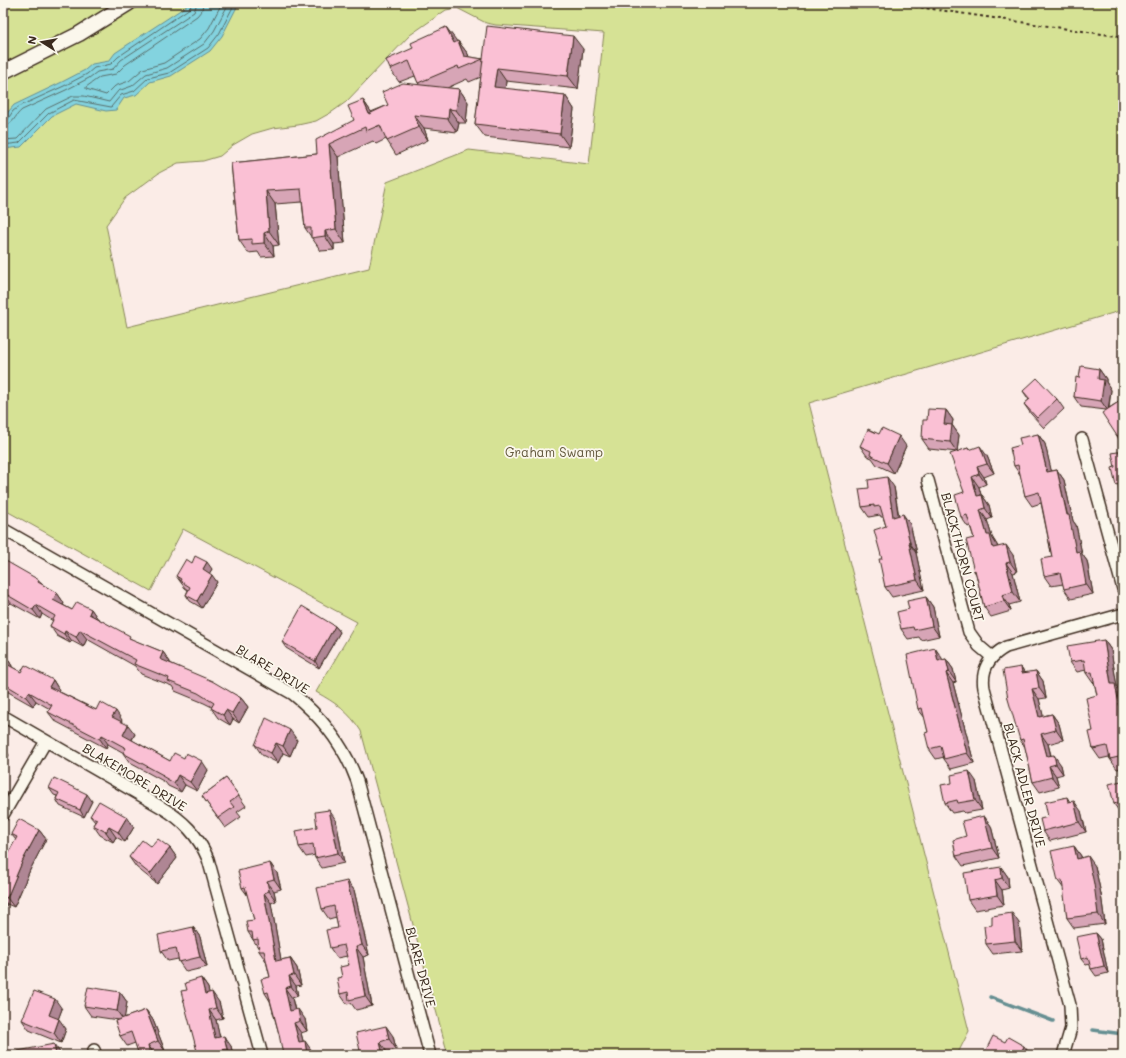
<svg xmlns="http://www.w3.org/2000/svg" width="1126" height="1058" font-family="Mali,sans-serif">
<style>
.green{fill:#d6e295;stroke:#88865a;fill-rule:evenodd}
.water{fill:#83d3df;stroke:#668f92}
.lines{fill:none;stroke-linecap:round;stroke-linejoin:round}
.shore{stroke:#586e6b;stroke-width:1}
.stream{stroke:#668f92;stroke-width:3.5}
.minor-casing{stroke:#3b2a1e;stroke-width:14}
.tertiary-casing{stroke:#3b2a1e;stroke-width:17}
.path{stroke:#3b2a1e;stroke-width:2;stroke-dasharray:3 3;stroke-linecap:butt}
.minor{stroke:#fbf7ec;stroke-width:11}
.tertiary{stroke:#fbf7ec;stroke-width:14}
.wall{fill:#d7a5b6;stroke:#3b2a1e}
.shaded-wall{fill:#af8694;stroke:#3b2a1e}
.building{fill:#fac0d4;stroke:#3b2a1e}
.labels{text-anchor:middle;stroke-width:3.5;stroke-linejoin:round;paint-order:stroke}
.park-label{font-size:13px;fill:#62583c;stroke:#fbf7ec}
.street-label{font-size:13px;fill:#3b2a1e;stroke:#fbf7ec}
</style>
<rect width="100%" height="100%" fill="#fbece7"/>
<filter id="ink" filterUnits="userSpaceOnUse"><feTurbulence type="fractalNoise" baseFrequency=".025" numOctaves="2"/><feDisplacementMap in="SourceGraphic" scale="8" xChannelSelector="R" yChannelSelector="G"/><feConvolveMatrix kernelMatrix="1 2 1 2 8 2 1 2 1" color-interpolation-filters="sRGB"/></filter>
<g filter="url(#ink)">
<path class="green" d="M3 3H119L58 41 3 67Z
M141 3H1123V310L809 403 969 1031 957 1055H448L361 731C349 712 336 703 316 692L357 622 183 529 151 591 3 509V80L88 37ZM457 8 486 23 496 25 604 33 589 164 469 150 387 182 369 268 127 327 106 225 125 198 159 173 178 163 203 161 220 156 233 145 252 134 273 128 298 125 316 121 332 112 346 102 410 35 446 10Z"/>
<path class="water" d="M191 3H239L222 36 210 51 171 76 150 82 136 95 124 98 116 110 106 111 76 104 52 116 21 147 3 149V118L14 105 62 82 85 70 92 64 109 61 115 53Z"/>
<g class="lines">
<path class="shore" d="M203 3 202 10 197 16 125 65 116 74 100 77 86 87V89L106 95 115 86 129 81 143 69 164 63 200 39 209 28 222 3
M3 121 8 119 13 111 20 106 64 86 87 74 94 68 111 64 118 57 190 8 192 3
M3 126C14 125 14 116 22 110L66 90 89 78 97 72 113 69 121 60 194 12 197 3
M3 140 17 139 46 109 73 96H84L109 102 118 91 132 86 146 74 167 68 204 44 214 31 229 3
M3 145 19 143 49 113 74 100 111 107 121 95 134 91 148 78 169 73 208 48 219 34 235 3"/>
<path class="stream" d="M990 997 1053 1021
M1093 1030 1123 1034"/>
<defs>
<path id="minor" d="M1082 439 1123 589
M928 480 969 632 979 646 992 657
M3 529 293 694C323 718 344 745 357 781L430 1055
M3 716 161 807C183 820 198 835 208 859L262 1055
M3 815 46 741
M94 1050 96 1055
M1063 1055 1071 1028 1070 1005 984 688C981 670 989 656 1006 647L1123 614"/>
<path id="tertiary" d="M3 72 79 34 129 3"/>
</defs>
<use href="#minor" class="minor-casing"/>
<use href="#tertiary" class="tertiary-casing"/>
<path class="path" d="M891 3 1123 37"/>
<use href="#minor" class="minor"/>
<use href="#tertiary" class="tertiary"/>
</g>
<path class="wall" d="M446 27 456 42 458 41 468 54 469 57 483 59 583 49 578 89 506 81 505 89 565 95 574 109 569 147 485 137 475 124 481 77 469 82 467 79 447 88 459 89 468 102 466 123H459L457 132 424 128 428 140 396 155 386 139 376 144 373 141 338 157 345 243 334 244V250L321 251 305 228 302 202 275 204 279 245 273 246 274 256 261 257 258 252 248 253 239 240 231 163 317 154 354 120 363 100 371 112 388 105 419 84 415 76 399 82 390 69 413 48Z
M1099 369 1106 379V382L1111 390 1109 408 1123 399V445L1117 436 1106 410 1081 407 1074 397 1079 378Z
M1023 391 1057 399 1064 409 1044 428 1031 414 1024 404 1029 400Z
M946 410 953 420 952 425 959 435 957 452 968 448 969 450 987 456 994 473 984 477 986 484 979 487 981 495H982L989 505 992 518 987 520 992 537 997 545 998 547 1013 555 1017 572 1013 573 1020 602 1009 605 1011 611 991 617 984 607 976 574 974 571V538L970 526 968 527 961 517 964 492 957 452 929 449 922 439 927 420Z
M1038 434 1045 444 1051 471 1057 470 1064 480 1073 521 1076 525 1082 554 1087 561 1093 594 1071 599 1064 589 1063 584 1051 586 1044 576 1052 557 1041 503 1032 506 1025 496 1021 476 1014 466 1021 445Z
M860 446H906L894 473 877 465 872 458 867 456Z
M894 487 899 516 910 524 917 553H916L924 590 892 597 885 587 882 559 886 526 883 517H881L880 515 869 517 862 507Z
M3 562 57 593 64 603 63 605 72 610 91 609 97 618 133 640 163 652 170 662V663L241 698 248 707 239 723 233 719 230 725 218 718 211 708 212 707 204 703 175 691 172 686 141 674 135 666 87 639 83 647 72 641 70 643 57 636 50 626 53 621 42 614 40 619 11 603 9 605 3 602Z
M192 563 212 569 209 573 217 582 202 608 190 601 186 595 188 590 185 588 176 576Z
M926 597 933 607 939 636 921 640 919 637 908 639 901 629 909 609Z
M335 626 340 632 319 668 286 648 282 642Z
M1104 640 1111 650 1117 687 1122 694 1123 699V768L1117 769 1110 759 1109 757 1100 759 1093 749V731L1097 695 1094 682 1093 683 1086 673V670L1077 672 1070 662Z
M935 648 942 660 946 659 953 669 956 682 953 683 974 763 951 769 944 759V757L936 759 929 749 928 732 925 718 918 709Z
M3 655 6 656 12 666V667L21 672 53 680 59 690 58 691 96 710 122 720 121 721 135 734 132 740 170 761 208 770 197 791 185 785 181 792 168 786 165 782 130 763 123 753H124L108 744 106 748 55 721 48 712 50 709 36 701 33 706 3 689Z
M1021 667 1025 673 1036 671 1043 681 1046 698 1039 699 1043 716 1052 714 1059 724 1063 740 1048 744 1051 755 1061 765 1063 774 1056 776 1059 787 1040 792 1033 782 1025 747 1020 740Z
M297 740 290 756 283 753 278 763 262 755 255 745Z
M1123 775 1122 813 1121 814 1114 804Z
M226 778 246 806 237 812 241 817 225 828 202 796Z
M976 781 982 810 965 813 963 811 952 813 945 803Z
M49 788 92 801 84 817 60 806 56 799 57 796 54 795Z
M1067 797 1070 802 1081 811 1086 832 1050 841 1043 831 1048 817Z
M90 816 134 827 125 842 116 837 113 842 100 835 93 825 95 822Z
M984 816 991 826 999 858 963 866 956 856 966 836Z
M336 820 344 863 322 868 315 858V855L306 857 299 847 317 827Z
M39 830 46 839 30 870 14 907 7 904 3 911V860L4 861 16 840 11 834Z
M1074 846 1081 856 1082 858 1095 866 1101 894 1105 924 1074 928 1067 918 1064 889 1058 881Z
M151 847 170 848 177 858 157 884 136 867 129 857Z
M270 863 277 873 281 889 274 891 276 901 271 903 281 960 290 958 297 968 301 985 296 986 298 996 292 998 295 1010 305 1019 307 1031 301 1033 303 1041 312 1051 279 1034 270 1001 265 993 270 977 266 961 259 951V949L248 932 254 920 248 896 242 888Z
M1001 867 1008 877 1009 888 1002 890 1004 905 975 910 968 900Z
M347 881 354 890 369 955 363 957 372 1006 356 1010 351 1003 347 1004 340 994 342 977 349 965 347 956 337 958 330 948 338 928 336 917 329 919 322 909Z
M1019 923 1022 951 993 954 986 944 992 925Z
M193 927 200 937 207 967 186 972 179 962 178 959 168 961 161 951Z
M1096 933 1101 939 1108 973 1096 976 1091 969 1090 964 1086 965 1081 959Z
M201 978 208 988 209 993 219 1002 223 1018 216 1020 220 1037 231 1046 233 1055H198L187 990Z
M120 992 127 1002 124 1018 146 1010 153 1020 165 1051 156 1055H139L135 1043 127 1046 120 1036 118 1020 91 1016 84 1006Z
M62 1009 58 1019 66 1029 61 1043 29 1030 22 1020Z
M356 1033 393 1036 396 1049 387 1052Z"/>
<path class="shaded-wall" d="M446 27 456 40 463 56 454 43Z
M573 36 583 49 578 89 568 76Z
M458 41 468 54 471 64 464 56Z
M497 68 506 81 504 101 494 87Z
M459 89 468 102 466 123 456 110Z
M565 95 574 109 569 147 560 134Z
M363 100 372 113 378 127 369 114Z
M449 109 459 123 457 132 448 119Z
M414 115 424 128 428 140 419 127Z
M329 144 338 157 345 243 336 229Z
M266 191 275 204 279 245 269 231Z
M325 231 334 244V250L325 236Z
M264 233 273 246 274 256 264 243Z
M1099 369 1106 379V382L1111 390 1108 411 1101 401 1098 379Z
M946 410 953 420 952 425 959 435 957 452 950 442 944 424Z
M1038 434 1045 444 1054 482 1047 472Z
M899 436 906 446 894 473 887 463Z
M980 446 987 456 994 473 987 464Z
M977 467 984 477 986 484 979 474Z
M1057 470 1064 480 1073 521 1076 525 1082 554 1087 561 1093 594 1086 584 1076 552Z
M887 477 894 487 900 527 893 517Z
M972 477 979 487 984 506 977 496Z
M982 495 989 505 992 518 985 508Z
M980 510 987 520 992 537 997 545 1000 558 993 548 987 535Z
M903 514 910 524 917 553 910 543Z
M909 543 916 553 924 590 917 580Z
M1006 545 1013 555 1017 572 1010 562Z
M207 562 212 569 208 576 203 569Z
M1006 563 1013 573 1020 602 1013 592Z
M212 575 217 582 202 608 197 601Z
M39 580 46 589 38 582Z
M4 593 11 603 9 605 3 597Z
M57 593 64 603 60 609 53 600Z
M1002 595 1009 605 1011 611 1004 601Z
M926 597 933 607 939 636 932 626Z
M36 605 42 614 40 619 33 610Z
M91 609 98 619 89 614Z
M335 626 340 632 319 668 315 661Z
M80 630 87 639 83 647 76 637Z
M65 631 72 641 70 643 64 634Z
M1104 640 1111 650 1117 687 1122 694 1123 699V724L1111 684Z
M935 648 942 658 945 671 938 661Z
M163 652 170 662 167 669 160 659Z
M6 656 12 666 9 671 3 662Z
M946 659 953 669 956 682 949 672Z
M1021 667 1028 677 1022 673Z
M1036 671 1043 681 1046 698 1039 688Z
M946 673 953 683 974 763 967 753Z
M53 680 59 690 56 696 49 687Z
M1032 689 1039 699 1046 727 1039 717Z
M29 692 36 701 33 706 26 697Z
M241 698 248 707 239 723 232 713Z
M226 710 233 719 230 725 223 715Z
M116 711 122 720 119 726 112 717Z
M1052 714 1059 724 1063 740 1056 730Z
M128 725 135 734 129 744 123 735Z
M290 730 297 740 290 756 283 746Z
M1041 734 1048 744 1053 765 1047 756Z
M102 735 108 744 106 748 100 739Z
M276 743 283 753 278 763 271 753Z
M3 746 9 755 3 766Z
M1054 755 1061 765 1063 774 1056 764Z
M202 761 208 770 197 791 190 782Z
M1049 766 1056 776 1059 787 1052 777Z
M969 771 976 781 982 810 975 800Z
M178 775 185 785 181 792 174 783Z
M87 794 92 801 84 817 80 810Z
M1074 801 1081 811 1086 832 1079 822Z
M329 810 336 820 344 863 338 853Z
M984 816 991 826 999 858 992 848Z
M127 817 134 827 125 842 118 832Z
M109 827 116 837 113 842 106 832Z
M39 830 46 839 30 870 14 907 7 898 23 860Z
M1074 846 1081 856 1084 869 1077 859Z
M170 848 177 858 157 884 150 874Z
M1088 856 1095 866 1101 894 1105 924 1098 914Z
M270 863 277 873 281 889 274 879Z
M1001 867 1008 877 1009 888 1002 878Z
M995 880 1002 890 1004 905 997 895Z
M267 881 274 891 276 901 269 891Z
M347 881 354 890 369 955 362 945Z
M264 893 271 903 283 971 276 961Z
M3 899 7 904 3 911Z
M1012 913 1019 923 1022 951 1015 941Z
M193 927 200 937 207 967 200 957Z
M1096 933 1101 939 1108 973 1104 966Z
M356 947 363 957 372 1006 365 996Z
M290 958 297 968 301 985 294 975Z
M289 976 296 986 298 996 291 986Z
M201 978 208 988 212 1004 205 994Z
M285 988 292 998 297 1021 290 1011Z
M120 992 127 1002 124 1021 117 1011Z
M212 992 219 1002 223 1018 216 1008Z
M55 999 62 1009 56 1025 49 1015Z
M298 1009 305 1019 307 1031 300 1021Z
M146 1010 153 1020 165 1051 158 1041Z
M209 1010 216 1020 222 1048 215 1038Z
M59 1019 66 1029 61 1043 54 1033Z
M294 1023 301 1033 306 1052 299 1042Z
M386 1026 393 1036 396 1049 389 1039Z
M224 1036 231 1046 233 1055H232L227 1049Z
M305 1041 312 1051 313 1055H307Z
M380 1042 387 1052 388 1055H383Z
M54 1044 61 1054V1055H56Z
M148 1045 155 1055H150Z
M1024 1046 1031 1055H1020Z"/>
<path class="building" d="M487 26 573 36 568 76 497 68 494 87 565 95 560 134 475 124 483 59 459 69 458 66 418 83 409 61 390 69 386 60 413 48 411 43 446 27 454 43 458 41 464 56 483 59Z
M403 83 459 89 456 110 449 109 448 119 414 115 419 127 387 141 380 125 366 131 365 127 329 144 336 229 325 231V236L311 238V228H305L301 189 266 191 269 231 264 233V243L252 244V239L239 240 231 163 317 154 316 140 354 120 348 106 363 100 369 114 388 105 382 92Z
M1081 366 1099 369 1098 379 1104 380 1101 401 1074 397 1076 377 1079 378Z
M1037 378 1057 399 1037 418 1024 404 1030 399 1023 391Z
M1123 399V432L1117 436 1102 413Z
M928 409 946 410 944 424 952 425 950 442 922 439 923 420H927Z
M882 428 899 436 887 463 870 455 871 451 860 446 868 429 879 434Z
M1038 434 1047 472 1057 470 1067 515H1069L1076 552 1080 551 1086 584 1064 589 1060 573 1044 576 1041 559 1052 557 1043 511 1039 492 1025 496 1018 465 1014 466 1010 448 1021 445 1019 438Z
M980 446 987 464 977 467 979 474 972 477 977 496 982 495 985 508 980 510 987 535H990L993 548 1006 545 1010 562 1006 563 1013 592 1002 595 1004 601 984 607 975 570 974 571 966 540 974 538 967 515 961 517 955 495 964 492 950 454 968 448 969 450Z
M1123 451V514L1118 484 1116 485 1112 468 1115 467 1112 453Z
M887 477 893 517 903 514 910 543H909L917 580 885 587 879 559H882L874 530 886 526 880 506 874 507V505L862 507 859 489 869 488 868 480Z
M195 556 207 562 203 569 212 575 197 601 186 595 190 587 180 581 181 579 176 576 186 559 192 563Z
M4 560 39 580 38 582 57 593 53 600 72 610 77 602 91 609 89 614 130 636 129 638 163 652 160 659 212 681 241 698 232 713 226 710 223 715 211 708 214 703 198 693 168 681 169 678 134 664 136 660 80 630 76 637 65 631 64 634 50 626 55 616 36 605 33 610 4 593 3 595V562Z
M926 597 932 626 914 630 913 627 901 629 897 612 909 609 907 601Z
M302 606 335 626 315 661 282 642Z
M1104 640 1111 684H1115L1123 724V756L1110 759 1107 746 1093 749 1089 732 1093 731 1086 698 1097 695 1092 672 1086 673 1084 660 1070 662 1067 646Z
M935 648 938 661 946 659 949 672 946 673 967 753 944 759 941 746 929 749 925 733 928 732 922 708 918 709 907 655Z
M3 655 6 656 3 661Z
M3 662 21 672 25 665 53 680 49 687 96 710 100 702 116 711 112 717 128 725 123 735 170 761 174 753 184 758 186 753 202 761 190 782 178 775 174 783 162 776 163 775 123 753 126 748 102 735 100 739 48 712 52 705 29 692 26 697 3 683Z
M1021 667 1022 673 1036 671 1039 688 1032 689 1039 717 1052 714 1056 730 1041 734 1047 756 1054 755 1056 764 1049 766 1052 777 1033 782 1023 739 1020 740 1008 699 1003 670Z
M266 718 290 730 283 746 276 743 271 753 255 745Z
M969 771 975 800 958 803 957 800 945 803 941 785 952 783 951 775Z
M1123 775V817L1120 802 1114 804 1109 784 1121 781 1120 776Z
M54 778 87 794 80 810 56 799 59 793 49 788Z
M226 778 239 796 230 802 234 807 218 818 202 796Z
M1067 797 1068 802 1074 801 1079 822 1043 831 1040 819 1048 817 1045 802Z
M99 801 127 817 118 832 109 827 106 832 93 825 97 819 90 816Z
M329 810 338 853 315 858 313 844 299 847 296 831 317 827 315 812Z
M984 816 992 848 956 856 953 840 966 836 962 821Z
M19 819 39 830 23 860 7 898 3 896V860L4 861 17 837 11 834Z
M158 839 170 848 150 874 129 857 142 840 151 847Z
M1074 846 1077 859 1088 856 1094 884 1098 914 1067 918 1062 880 1058 881 1051 851Z
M270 863 274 879 267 881 269 891 264 893 276 961 290 958 294 975 289 976 291 986 285 988 290 1011 298 1009 300 1021 294 1023 299 1042 305 1041 307 1055H283L279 1034 268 992 265 993 261 979 270 977 264 951H259L258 939 253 940 252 932H248L246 921 254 920 245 887 242 888 238 871Z
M1001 867 1002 878 995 880 997 895 968 900 964 873Z
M347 881 362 945 356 947 365 996 349 1000 348 992 340 994 337 978 342 977 340 967 349 965 344 945 330 948 326 930 338 928 334 906 322 909 317 888Z
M1012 913 1015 941 986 944 984 926 992 925V916Z
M193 927 200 957 179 962 176 948 161 951 158 935Z
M1096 933 1104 966 1091 969 1088 957 1081 959 1076 937Z
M201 978 205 994 212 992 216 1008 209 1010 215 1038 224 1036 227 1049 201 1055H198L181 991 187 990 185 983Z
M88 987 120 992 117 1011 84 1006Z
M34 991 55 999 49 1015 59 1019 54 1033 22 1020Z
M146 1010 158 1041 148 1045 150 1055H139L131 1032 120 1036 115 1021Z
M386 1026 389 1039 380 1042 383 1055H361L356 1033Z
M993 1036 1005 1042 1008 1037 1024 1046 1020 1055H991L985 1052Z
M54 1044 56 1055H19L18 1051Z"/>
</g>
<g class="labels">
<g class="park-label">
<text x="554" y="457">Graham Swamp</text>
</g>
<g class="street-label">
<text transform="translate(963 557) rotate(75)" y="5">BLACKTHORN COURT</text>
<text transform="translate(273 669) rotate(31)" y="5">BLARE DRIVE</text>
<text transform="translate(135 777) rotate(31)" y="5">BLAKEMORE DRIVE</text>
<text transform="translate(1025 785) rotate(75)" y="5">BLACK ADLER DRIVE</text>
<text transform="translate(421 967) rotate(75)" y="5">BLARE DRIVE</text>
</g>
</g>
<rect width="1126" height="1058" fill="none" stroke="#fbf7ec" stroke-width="16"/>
<rect x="8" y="8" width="1110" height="1042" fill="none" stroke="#3b2a1e" stroke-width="1.5" filter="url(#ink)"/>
<g transform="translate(42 42) rotate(281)" stroke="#fbf7ec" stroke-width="3" paint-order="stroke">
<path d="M0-3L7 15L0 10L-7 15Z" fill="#3b2a1e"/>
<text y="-6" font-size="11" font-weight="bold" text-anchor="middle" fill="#3b2a1e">N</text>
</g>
</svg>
